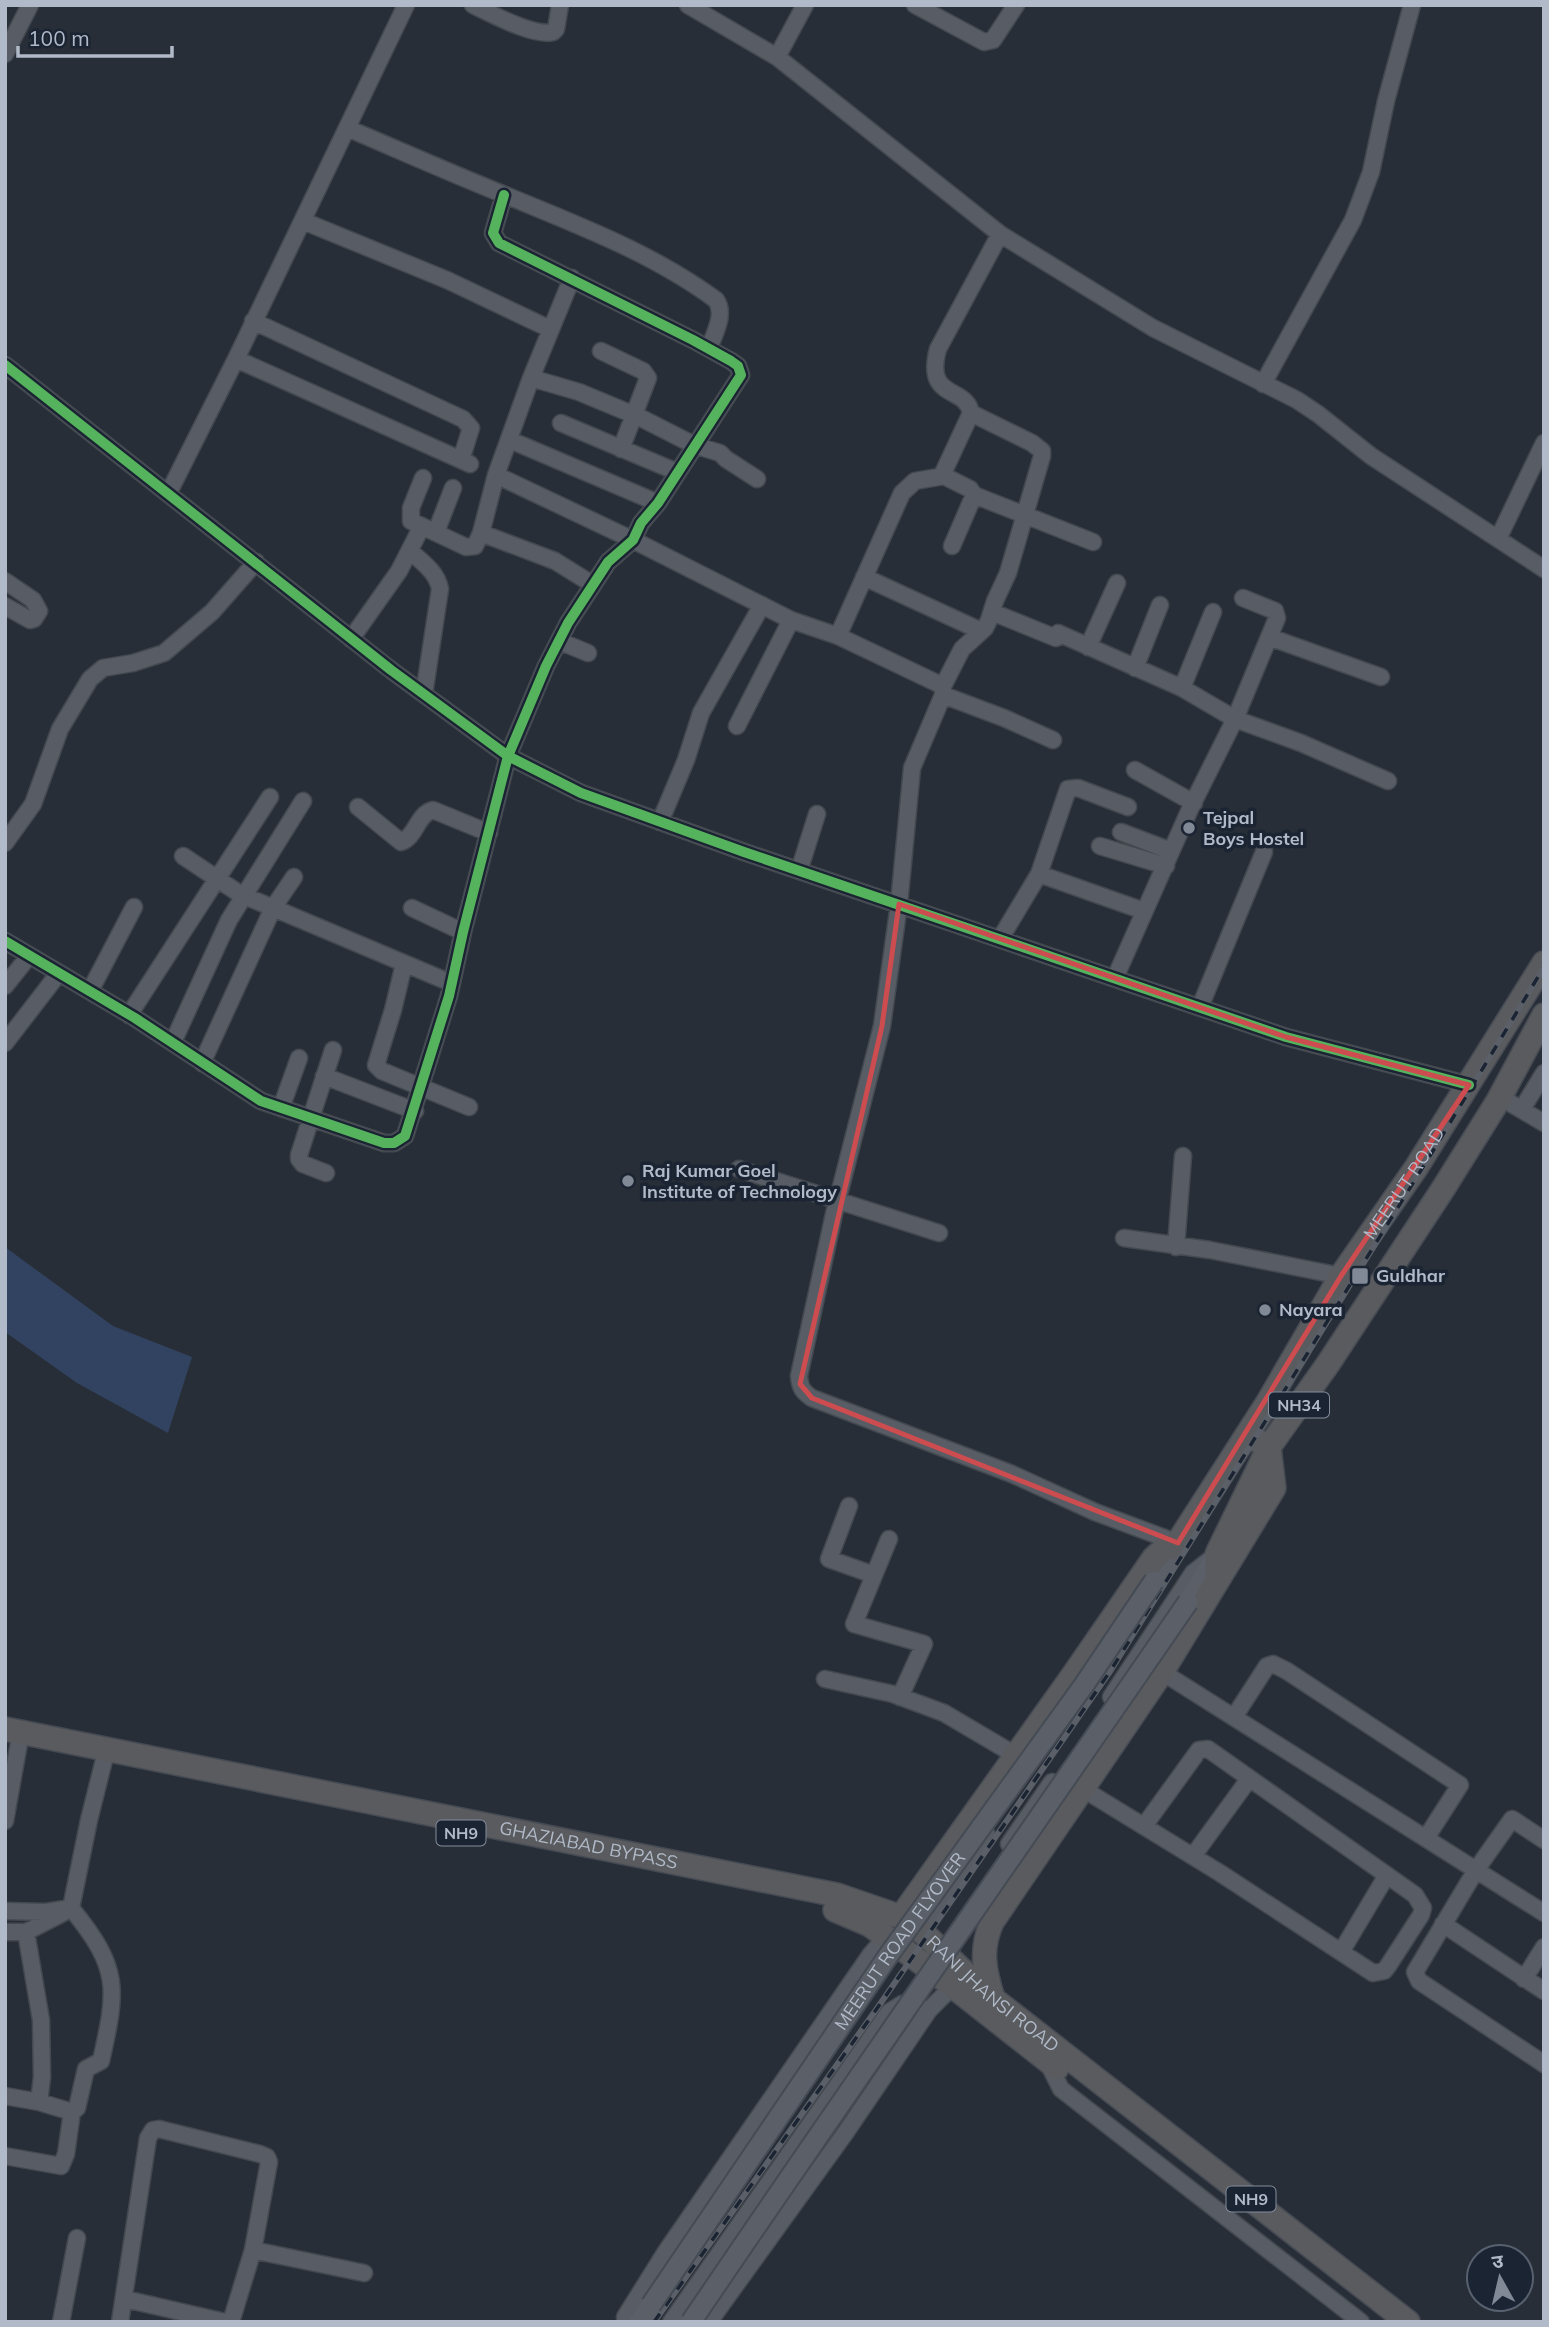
<svg xmlns="http://www.w3.org/2000/svg" width="1549" height="2327" font-family="Mulish,'Noto Sans Devanagari',sans-serif">
<style>
.water{fill:#314360}
.lines{fill:none;stroke-linecap:round;stroke-linejoin:round}
.minor-casing{stroke:#444950;stroke-width:19}
.major-casing{stroke:#454b54;stroke-width:23}
.highway-casing{stroke:#454a53;stroke-width:26}
.minor{stroke:#585d65;stroke-width:16}
.major{stroke:#5b5f67;stroke-width:19}
.highway{stroke:#595b5e;stroke-width:23}
.rail-casing{stroke:#5b6068;stroke-width:6}
.rail{stroke:#1b2432;stroke-width:3.5;stroke-dasharray:10;stroke-linecap:butt}
.major-bridge-casing{stroke:#454b54;stroke-width:23;stroke-linecap:butt}
.major-bridge{stroke:#5b5f67;stroke-width:19}
.cycleway-casing{stroke:#1b2432;stroke-width:15}
.cycleway{stroke:#56b35d;stroke-width:10}
.marked{fill:none;stroke:#cd4c50;stroke-width:5;stroke-linejoin:round}
.poi-dot{fill:#818996;stroke:#1b2432;stroke-width:2.5}
.labels{text-anchor:middle;stroke-width:7;stroke-linejoin:round;paint-order:stroke}
.shield{fill:#1b2432;stroke:#848d9c;stroke-width:2}
.shield-label{font-size:16px;font-weight:bold;fill:#b1bac9}
.poi-label{font-size:18px;font-weight:bold;fill:#b1bac9;stroke:#1b2432;text-anchor:start}
.street-label{font-size:18px;fill:#b1bac9;stroke:#1b2432}
</style>
<rect width="100%" height="100%" fill="#282e37"/>
<path class="water" d="M5 1247 113 1326 192 1357 168 1433 77 1383 5 1332Z"/>
<g class="lines">
<defs>
<path id="minor" d="M473 5C492 14 534 37 553 32L556 29 560 5
M688 5 777 57 1000 234 1153 328 1297 400 1318 414 1371 456 1544 569
M915 5 984 42 993 40 1016 5
M5 54 30 5
M777 57 805 5
M347 128C401 151 455 175 510 197 580 226 654 254 716 300 726 314 714 334 709 349
M303 221 447 280 550 329
M253 321 463 419 471 428 461 460
M601 351 643 371 648 378 621 449
M236 359 470 464
M5 365 391 670 508 756 581 793 744 852 1286 1037 1469 1085
M531 378 579 392 639 417 694 445 720 453 726 459 757 479
M1263 384 1353 220 1371 172 1386 101 1412 5
M561 423 677 472
M510 440 658 503
M496 475 633 540 791 620 838 636 943 686V695L912 768 899 904 882 1026 834 1214 799 1376C800 1388 803 1392 812 1398L1012 1474 1095 1512 1178 1543
M423 478 411 508V521L466 547 475 546 481 533 496 475 531 378 572 278
M168 494 236 359 406 5
M974 495 1093 542
M436 532 453 488
M481 533 555 561 592 584
M1498 539 1544 443
M952 546 974 495 970 489 944 476V471L971 413C966 385 924 401 938 349L1000 234
M410 551C422 562 437 572 440 589L424 694
M864 577 981 631
M5 581 33 600 39 611 34 619 30 620 5 606
M992 612 1056 638
M1058 633 1182 688 1235 719 1301 743 1388 781
M838 636 902 493 915 481 944 476
M1269 637 1381 677
M351 639 399 571 422 526
M559 641 588 653
M1088 647 1117 583
M1135 668 1160 605
M943 686 962 649 985 628 989 620 995 601 1008 573 1042 456V451L1032 443 971 413
M1182 688 1213 612
M943 695 1004 718 1053 740
M737 726 791 620
M1135 770 1194 803
M358 807 401 842C416 837 417 814 433 810L489 833
M660 822 686 760 701 713 762 605
M1121 832 1171 851
M5 843 33 804 60 729 90 679 103 668 133 663 164 653 212 612 256 562
M1100 846 1166 866
M183 856 240 894 451 983
M799 871 817 814
M1039 874 1144 911
M412 908 463 932
M1000 939 1039 874 1068 789 1078 788 1128 807
M5 941 135 1018 261 1101 384 1143H394L405 1136 449 996 463 932 508 756 546 666 568 623 608 562 633 540 641 523 658 503 741 375 738 366 731 361 693 340 499 243 493 233 504 195
M404 964 393 1010 376 1065 382 1071 469 1107
M1115 978 1190 809 1235 719 1277 618 1275 611 1243 598
M5 986 29 956
M90 991 134 907
M1200 1007 1264 852
M129 1015 270 797
M173 1042 229 920 303 801
M5 1043 59 973
M202 1063 273 908 294 877
M324 1076 415 1111
M1500 1097 1544 1123
M281 1108 299 1058
M1522 1109 1544 1073
M739 1169 939 1233
M326 1173 303 1164 299 1159V1155L333 1050
M1124 1238 1210 1250 1341 1276
M1176 1247 1183 1156
M849 1506 829 1559 874 1575
M889 1539 854 1624 924 1644 900 1697
M1162 1672 1544 1913
M825 1679 893 1694 944 1713 1017 1756
M1111 1697 1193 1573 1212 1558
M1234 1717 1267 1666 1273 1664 1287 1671 1460 1785 1426 1838
M1083 1789 1220 1873 1373 1973 1384 1971 1388 1966 1421 1915 1423 1908 1415 1895 1208 1749 1199 1750 1144 1826
M5 1821 19 1743
M1544 1840 1512 1819 1476 1870 1415 1972 1419 1981 1544 2064
M1009 1844 1052 1782
M1193 1856 1249 1779
M71 1908 89 1820 104 1760
M5 1911 46 1912 71 1908
M1443 1924 1544 1991
M920 1930 987 1835
M5 1932H26L41 2020 42 2077 39 2102
M26 1932 63 1913
M1341 1952 1387 1875
M1524 1979 1544 1947
M1047 2061 1061 2089 1361 2322
M5 2096 39 2102 72 2112 77 2108 86 2069 101 2061C117 1989 121 1969 71 1908
M5 2156 61 2166 66 2154 72 2112
M253 2250 364 2273
M125 2299 225 2322
M61 2322 77 2238
M120 2322 148 2138 153 2130 159 2129 260 2154 267 2157 269 2162 253 2250 231 2322
M626 2322 625 2317 665 2253 871 1954 886 1937
M671 2322 889 2012 902 2004 929 2010
M709 2322 846 2132 929 2010 953 1986"/>
<path id="major" d="M1154 1581 1175 1547
M1188 1602 1217 1554
M639 2322 651 2305"/>
<g id="highway">
<path d="M1217 1574V1554L1269 1447 1328 1364 1443 1189 1498 1101 1544 1015"/>
<path id="s1" d="M5 1729 837 1895 901 1917 920 1930 987 1994 1408 2322"/>
<path d="M835 1910 870 1925 950 1984 1057 2068"/>
<path id="s2" d="M901 1917 1074 1674 1154 1558 1164 1549 1175 1547 1268 1402 1341 1276 1416 1168 1544 963"/>
<path d="M993 1998C984 1970 980 1949 992 1922L1162 1672 1274 1488 1269 1447 1247 1435"/>
</g>
</defs>
<use href="#minor" class="minor-casing"/>
<use href="#major" class="major-casing"/>
<use href="#highway" class="highway-casing"/>
<use href="#minor" class="minor"/>
<use href="#major" class="major"/>
<use href="#highway" class="highway"/>
<defs>
<path id="rail" d="M654 2322 878 2007 1111 1670 1433 1151 1544 967"/>
</defs>
<use href="#rail" class="rail-casing"/>
<use href="#rail" class="rail"/>
<defs>
<g id="major-bridge">
<path id="s3" d="M651 2305 888 1956 1084 1685 1154 1581"/>
<path d="M691 2322C855 2080 1023 1842 1188 1602"/>
</g>
</defs>
<use href="#major-bridge" class="major-bridge-casing"/>
<use href="#major-bridge" class="major-bridge"/>
<defs>
<path id="cycleway" d="M5 365 391 670 508 756 581 793 744 852 1286 1037 1469 1085
M5 941 135 1018 261 1101 384 1143H394L405 1136 449 996 463 932 508 756 546 666 568 623 608 562 633 540 641 523 658 503 741 375 738 366 731 361 693 340 499 243 493 233 504 195"/>
</defs>
<use href="#cycleway" class="cycleway-casing"/>
<use href="#cycleway" class="cycleway"/>
</g>
<path class="marked" d="M899 904 1286 1037 1469 1085 1341 1276 1178 1543 812 1398 800 1384 882 1026Z"/>
<g class="poi-dot">
<circle cx="1189" cy="828" r="7"/>
<circle cx="628" cy="1181" r="7"/>
<rect x="1351" y="1267" width="18" height="18" rx="3.5"/>
<circle cx="1265" cy="1310" r="7"/>
</g>
<g class="labels">
<g class="shield">
<rect x="1269" y="1392.5" width="60" height="25" rx="5"/>
<rect x="436.5" y="1820.5" width="49" height="25" rx="5"/>
<rect x="1226.5" y="2186.5" width="49" height="25" rx="5"/>
</g>
<g class="shield-label">
<text x="1299" y="1411">NH34</text>
<text x="461" y="1839">NH9</text>
<text x="1251" y="2205">NH9</text>
</g>
<g class="poi-label">
<text x="1203" y="824">Tejpal<tspan x="1203" dy="21">Boys Hostel</tspan></text>
<text x="642" y="1177">Raj Kumar Goel<tspan x="642" dy="21">Institute of Technology</tspan></text>
<text x="1376" y="1282">Guldhar</text>
<text x="1279" y="1316">Nayara</text>
</g>
<g class="street-label">
<text dy="6" stroke="none"><textPath href="#s2" startOffset="894">MEERUT ROAD</textPath></text>
<text dy="6" stroke="none"><textPath href="#s1" startOffset="595">GHAZIABAD BYPASS</textPath></text>
<text dy="6" stroke="none"><textPath href="#s3" startOffset="441">MEERUT ROAD FLYOVER</textPath></text>
<text dy="6" stroke="none"><textPath href="#s1" startOffset="1036">RANI JHANSI ROAD</textPath></text>
</g>
</g>
<rect width="1549" height="2327" fill="none" stroke="#b1bac9" stroke-width="14"/>
<g transform="translate(1500 2278) rotate(352)"><circle r="33" fill="#1b2432" stroke="#57606e" stroke-width="2"/>
<path d="M0-5L12 26L0 18L-12 26Z" fill="#818996"/>
<text y="-10" font-size="19" font-weight="bold" text-anchor="middle" fill="#b1bac9">उ</text>
</g>
<path d="M18 46v10h154v-10" fill="none" stroke="#b1bac9" stroke-width="3.5"/>
<text x="28" y="46" font-size="21" fill="#b1bac9" stroke="#1b2432" stroke-width="5" paint-order="stroke">100 m</text>
</svg>
